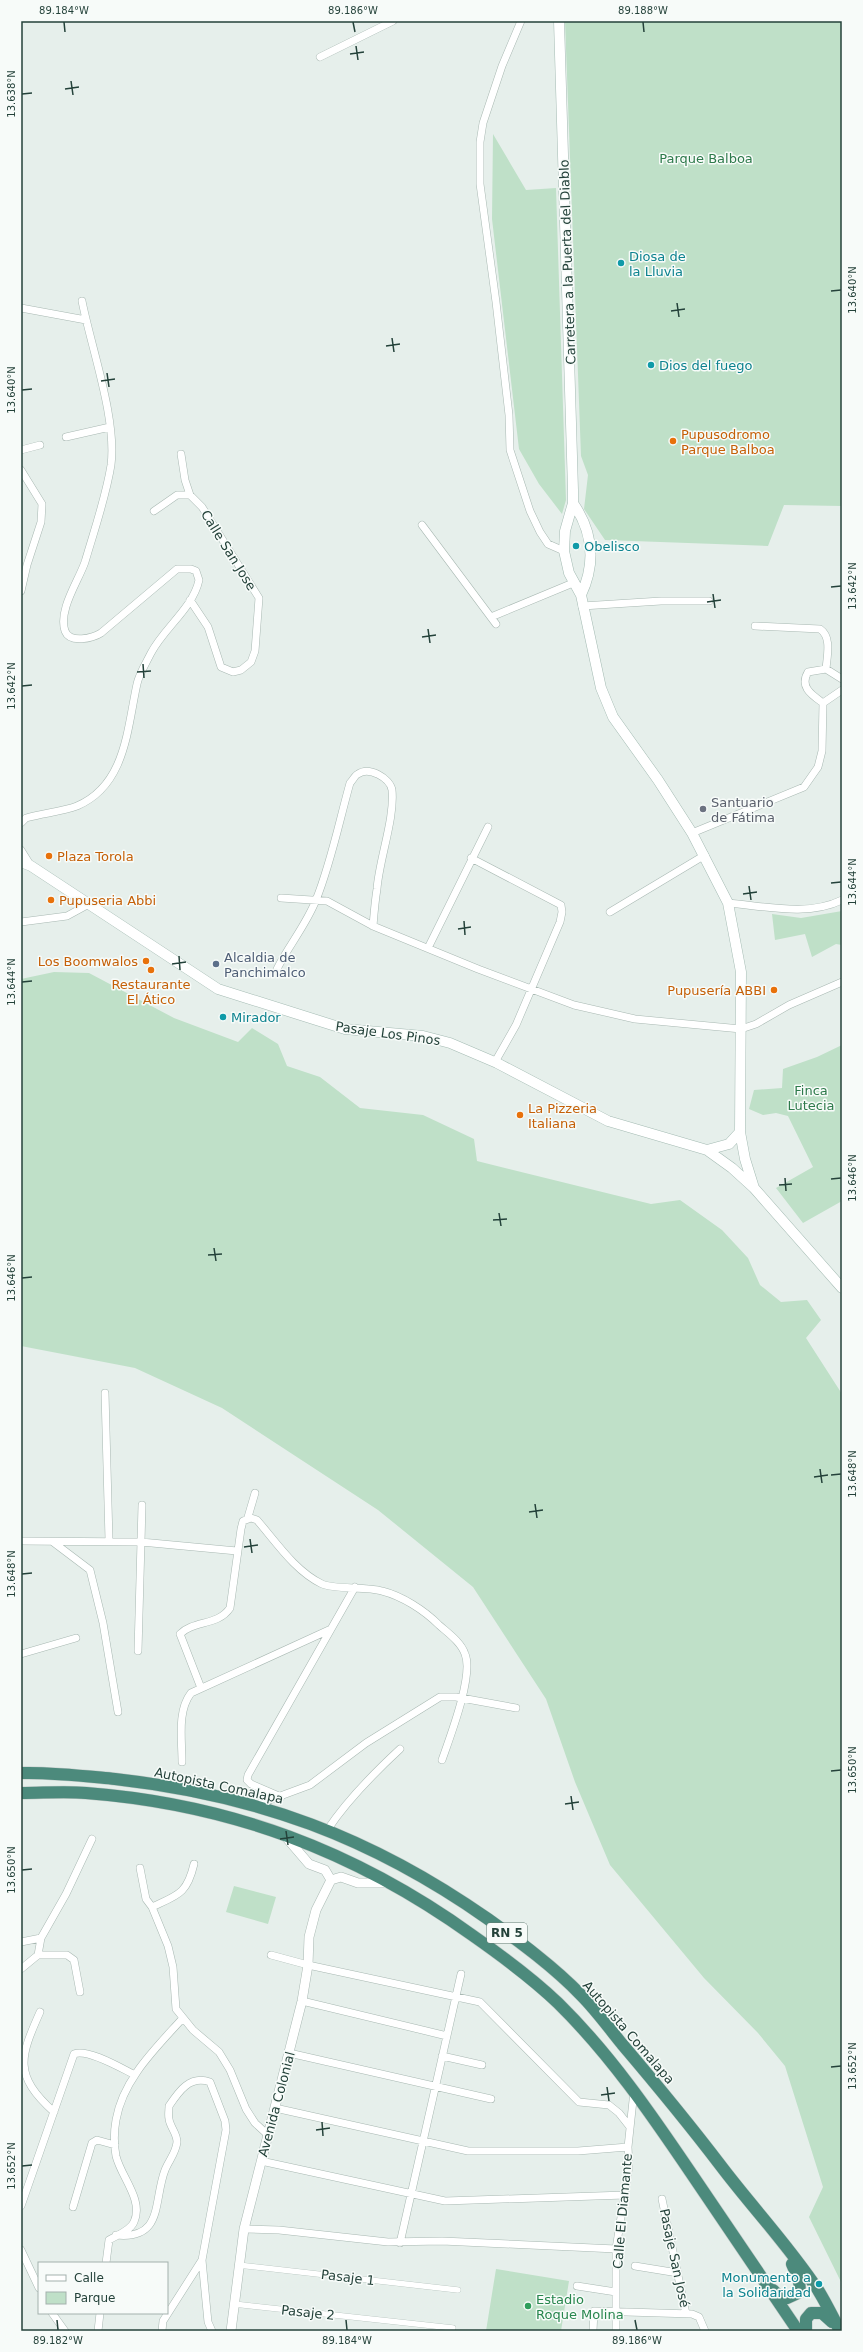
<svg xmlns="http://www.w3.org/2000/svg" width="863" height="2352" font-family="'DejaVu Sans',sans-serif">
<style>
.green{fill:#bfe0c8}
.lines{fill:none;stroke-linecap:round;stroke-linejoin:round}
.pedestrian-casing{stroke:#a8b8b2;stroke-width:6}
.minor-casing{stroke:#a8b8b2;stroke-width:8}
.tertiary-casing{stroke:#a8b8b2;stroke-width:10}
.secondary-casing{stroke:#a4bbb3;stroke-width:11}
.trunk-casing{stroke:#c2cac8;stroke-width:13}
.pedestrian{stroke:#fff;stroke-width:5.5}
.minor{stroke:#fff;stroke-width:7}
.tertiary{stroke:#fff;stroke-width:9}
.secondary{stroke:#fff;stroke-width:10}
.trunk{stroke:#4c8a7c;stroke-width:12}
.ticks{fill:none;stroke:#24423a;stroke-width:1.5}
.culture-dot{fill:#0f9aa8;stroke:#f7fbf9;stroke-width:1.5}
.food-dot{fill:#e8710a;stroke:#f7fbf9;stroke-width:1.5}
.worship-dot{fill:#6b7280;stroke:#f7fbf9;stroke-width:1.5}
.service-dot{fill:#5c6f8a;stroke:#f7fbf9;stroke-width:1.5}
.leisure-dot{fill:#2e9e5b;stroke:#f7fbf9;stroke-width:1.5}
.labels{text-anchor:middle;stroke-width:3;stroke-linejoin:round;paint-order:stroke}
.shield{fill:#f7fbf9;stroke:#637a73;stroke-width:1}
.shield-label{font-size:12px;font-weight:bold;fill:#24423a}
.park-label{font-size:13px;fill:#2d7a4b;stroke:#f7fbf9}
.culture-label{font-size:13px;fill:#0d838f;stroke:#f7fbf9;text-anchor:start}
.street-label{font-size:13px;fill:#24423a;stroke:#f7fbf9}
.food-label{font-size:13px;fill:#c56008;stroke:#f7fbf9;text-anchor:start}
.worship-label{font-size:13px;fill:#5b616d;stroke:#f7fbf9;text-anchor:start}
.service-label{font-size:13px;fill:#4e5e75;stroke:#f7fbf9;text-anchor:start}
.leisure-label{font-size:13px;fill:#27864d;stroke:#f7fbf9;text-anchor:start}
.neatline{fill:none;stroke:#24423a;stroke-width:1.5}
.ticks-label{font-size:10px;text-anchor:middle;fill:#24423a}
</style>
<rect width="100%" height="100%" fill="#e6efeb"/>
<path class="green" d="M565 21H842V506L784 505 768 546 605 540 584 509 588 475 581 456Z
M493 134 526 190 556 188 566 500 562 514 539 484 519 449 492 219Z
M842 911V945L836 944 812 957 805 934 775 940 772 914 801 918Z
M54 972 89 973 174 1018 238 1042 252 1028 278 1044 287 1066 320 1077 360 1108 423 1115 474 1139 477 1161 651 1204 680 1200 722 1230 748 1258 760 1285 781 1302 807 1300 821 1320 806 1338 842 1394V2284L809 2217 823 2187 785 2066 758 2033 704 1978 610 1865 575 1782 546 1699 473 1587 378 1510 222 1408 135 1368 21 1346V979Z
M842 1045V1201L803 1223 776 1188 813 1167 788 1116 776 1113 763 1115 749 1109 754 1090 782 1088 783 1069 817 1057Z
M234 1886 276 1897 268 1924 226 1912Z
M496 2269 569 2281 561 2331H486Z"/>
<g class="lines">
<defs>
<path id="pedestrian" d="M238 2265 458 2290
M234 2304 453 2328"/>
<path id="minor" d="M521 21 502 66 483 123 480 142V184L496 302 509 415 510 450 530 511 540 532 548 544 564 551
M320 57 393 21
M21 308 86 320
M66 437 110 427
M21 450 40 445
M181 454 185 480 190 495
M21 470 42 504 41 522 27 565 21 591
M154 511 177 495H190L202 507 259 598 255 651 251 662 241 670 233 672 221 667 208 627 190 600
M422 525 496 624
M582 606 661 601H709
M491 617 573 583
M755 626 820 629C832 637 827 656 826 669
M823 703C812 695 799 687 808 672L826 669 842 679
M21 823 26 818C43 813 61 812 77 806 126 785 127 729 137 684 139 674 146 663 151 653 164 628 193 608 199 580L196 571 191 569H177L101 633C93 638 70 644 65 631 58 610 78 582 85 562 94 531 106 497 111 465 117 419 91 347 82 301
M692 833 804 787 818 767 822 751 823 703 842 690
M21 850 31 866
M471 858 561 905 562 912 560 922 516 1025 495 1062
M281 898 327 901 373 926 478 969 574 1005 635 1019 741 1029 756 1024 789 1005 842 982
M728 903C765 906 807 917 842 900
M610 912 705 855
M21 922 67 916 89 904
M428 948 488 827
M277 969C289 945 306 925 316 900 331 863 339 822 350 783 353 780 355 775 358 774 369 766 390 778 392 790 395 818 379 860 377 889 375 901 374 914 373 926
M105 1393 109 1540
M248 1517 255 1493
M21 1541 141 1542 237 1551
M53 1542 90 1570 103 1623 118 1712
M138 1651 142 1505
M21 1654 76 1638
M201 1688 180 1634C194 1620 218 1626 230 1608L241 1529 243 1521 251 1518 257 1520C276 1542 295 1571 322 1584 335 1590 366 1586 382 1591 402 1596 424 1610 439 1625 448 1633 461 1642 465 1654 474 1675 450 1737 442 1760
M182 1762C182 1740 177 1711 191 1693L329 1630
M281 1797 251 1784 247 1780 248 1775 355 1587
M256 1805 310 1785 366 1743 440 1697H456L516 1708
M328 1829C348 1799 373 1774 400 1749
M140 1868 146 1899 152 1907 168 1946 173 1967 176 2009 193 2030 219 2052 230 2070 246 2109 255 2123 268 2135
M152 1907C178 1895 187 1894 194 1864
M21 1942 41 1938
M38 1955H67L74 1960 80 1992
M271 1955 308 1965 480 2002 579 2102 609 2105 619 2113 630 2127
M21 1969 38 1955 41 1938 66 1894 92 1839
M302 2001 447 2036
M40 2012C20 2057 13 2075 54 2112
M289 2053 491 2099
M442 2056 482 2065
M275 2108 468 2151H578L628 2147
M261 2161 445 2201 625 2195
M662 2199 686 2314
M21 2206 74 2054C87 2048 121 2068 133 2074
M73 2207 92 2143 97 2140 115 2145
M244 2229 279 2230 388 2242 442 2241 616 2249
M116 2235C164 2240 153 2201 165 2170 169 2160 176 2153 177 2142 177 2133 170 2127 169 2119 168 2115 169 2110 169 2106 179 2091 190 2075 210 2082L225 2121 226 2130 202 2260 208 2322 212 2331
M400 2243 461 1974
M21 2250 39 2288
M106 2263 109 2240C117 2235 130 2231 134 2222 144 2200 121 2177 116 2156 114 2145 114 2131 116 2120 123 2079 156 2048 182 2019
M635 2266 678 2273
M577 2286 616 2292
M52 2313 65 2331
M98 2331 100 2313
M162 2331 163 2321 202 2260
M593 2331 594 2311 692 2314 699 2317 705 2331
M616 2331V2249L629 2166 628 2147 634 2091"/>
<path id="tertiary" d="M285 1836 309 1864 325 1870 331 1880
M231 2331 244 2229 302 2001 308 1965 309 1937 316 1910 331 1880 341 1877 358 1883H390"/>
<path id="secondary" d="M559 21 573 490V503L565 531 564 551 569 573 581 595 601 688 613 717 658 780 692 833 728 903 741 972 740 1132 745 1159 754 1188
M573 503C593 532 596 563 581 595
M21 862 31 866 218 989 345 1029 423 1036 450 1043 497 1063 608 1121 707 1150 732 1168 754 1188 842 1288
M707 1150 729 1144 740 1132"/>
<path id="trunk" d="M21 1773C52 1772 84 1776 115 1779 257 1795 371 1837 488 1919 520 1942 554 1967 581 1995 596 2010 609 2028 622 2044 656 2084 689 2124 721 2166 752 2207 789 2246 818 2290 826 2303 833 2317 840 2331
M21 1793C43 1793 65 1791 86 1793 230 1804 355 1851 472 1935 502 1956 532 1978 558 2003 610 2054 651 2114 691 2173 727 2226 762 2278 798 2331
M773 2290 779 2296 787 2298 800 2292 799 2280 792 2264
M806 2331V2319L811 2313H822L832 2322"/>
</defs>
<use href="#pedestrian" class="pedestrian-casing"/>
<use href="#minor" class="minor-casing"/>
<use href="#tertiary" class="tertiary-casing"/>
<use href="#secondary" class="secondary-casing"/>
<use href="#trunk" class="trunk-casing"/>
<use href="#pedestrian" class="pedestrian"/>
<use href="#minor" class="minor"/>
<use href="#tertiary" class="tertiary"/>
<use href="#secondary" class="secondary"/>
<use href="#trunk" class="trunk"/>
</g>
<path class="ticks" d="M64 22 65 32M353 22 355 32M643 22 644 32M356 46 358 60M350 54 364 52M71 81 73 95M65 89 79 87M22 94 32 93M831 291 841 290M677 303 679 317M671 311 685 309M392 338 394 352M386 346 400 344M107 373 109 387M101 381 115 379M22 390 32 389M831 587 841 586M713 594 715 608M707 602 721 600M428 629 430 643M422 637 436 635M143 664 144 678M137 672 151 671M22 686 32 685M831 883 841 882M749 886 751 900M743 894 757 892M464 921 465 935M458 929 471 927M179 956 180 970M172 964 186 962M22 982 32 981M785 1178 786 1191M831 1179 841 1178M779 1185 792 1184M499 1213 501 1226M493 1220 507 1219M214 1248 216 1261M208 1255 222 1254M22 1278 32 1277M820 1469 822 1483M831 1475 841 1474M814 1477 828 1475M535 1504 537 1518M529 1512 543 1510M250 1539 252 1553M244 1547 258 1545M22 1574 32 1573M831 1771 841 1770M571 1796 573 1810M565 1804 579 1802M286 1831 288 1845M280 1839 294 1837M22 1870 32 1869M831 2067 841 2066M607 2087 609 2101M601 2095 615 2093M322 2122 323 2136M316 2130 330 2128M22 2166 32 2165M57 2320 58 2330M346 2320 347 2330M635 2320 637 2330"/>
<g class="culture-dot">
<circle cx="621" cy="263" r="4"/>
<circle cx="651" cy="365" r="4"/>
<circle cx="576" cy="546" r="4"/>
<circle cx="223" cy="1017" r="4"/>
<circle cx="819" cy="2284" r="4"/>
</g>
<g class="food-dot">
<circle cx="673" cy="441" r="4"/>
<circle cx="49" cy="856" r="4"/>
<circle cx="51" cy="900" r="4"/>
<circle cx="146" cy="961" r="4"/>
<circle cx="151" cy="970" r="4"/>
<circle cx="774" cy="990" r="4"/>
<circle cx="520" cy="1115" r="4"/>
</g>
<circle class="worship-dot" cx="703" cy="809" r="4"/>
<circle class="service-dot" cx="216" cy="964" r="4"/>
<circle class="leisure-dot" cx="528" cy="2306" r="4"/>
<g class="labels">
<rect class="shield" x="487" y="1923" width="40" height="20" rx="3"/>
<g class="shield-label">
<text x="507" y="1937">RN 5</text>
</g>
<g class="park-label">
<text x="706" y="163">Parque Balboa</text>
<text x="811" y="1095">Finca<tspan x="811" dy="15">Lutecia</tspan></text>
</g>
<g class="culture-label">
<text x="629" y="261">Diosa de<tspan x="629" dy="15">la Lluvia</tspan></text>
<text x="659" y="370">Dios del fuego</text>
<text x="584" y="551">Obelisco</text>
<text x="231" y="1022">Mirador</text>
<text x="811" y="2282" text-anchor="end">Monumento a<tspan x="811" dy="15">la Solidaridad</tspan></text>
</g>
<g class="street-label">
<text transform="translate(567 262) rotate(-92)" y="5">Carretera a la Puerta del Diablo</text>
<text transform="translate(229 550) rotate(58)" y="5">Calle San Jose</text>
<text transform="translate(388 1033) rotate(8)" y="5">Pasaje Los Pinos</text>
<text transform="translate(219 1785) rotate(12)" y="5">Autopista Comalapa</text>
<text transform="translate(629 2032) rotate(49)" y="5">Autopista Comalapa</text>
<text transform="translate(276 2104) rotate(-75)" y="5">Avenida Colonial</text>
<text transform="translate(622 2211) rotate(-85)" y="5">Calle El Diamante</text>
<text transform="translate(675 2258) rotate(78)" y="5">Pasaje San José</text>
<text transform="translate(348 2277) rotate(7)" y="5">Pasaje 1</text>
<text transform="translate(308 2312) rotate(6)" y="5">Pasaje 2</text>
</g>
<g class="food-label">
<text x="681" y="439">Pupusodromo<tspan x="681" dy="15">Parque Balboa</tspan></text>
<text x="57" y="861">Plaza Torola</text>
<text x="59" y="905">Pupuseria Abbi</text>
<text x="138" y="966" text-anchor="end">Los Boomwalos</text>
<text x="151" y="989" text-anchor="middle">Restaurante<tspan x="151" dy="15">El Ático</tspan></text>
<text x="766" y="995" text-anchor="end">Pupusería ABBI</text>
<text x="528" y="1113">La Pizzeria<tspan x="528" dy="15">Italiana</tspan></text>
</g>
<g class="worship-label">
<text x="711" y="807">Santuario<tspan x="711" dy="15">de Fátima</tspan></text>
</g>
<g class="service-label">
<text x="224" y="962">Alcaldia de<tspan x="224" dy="15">Panchimalco</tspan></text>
</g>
<g class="leisure-label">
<text x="536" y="2304">Estadio<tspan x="536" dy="15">Roque Molina</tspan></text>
</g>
</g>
<rect width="863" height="2352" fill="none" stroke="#f7fbf9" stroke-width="44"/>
<rect x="38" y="2262" width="130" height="52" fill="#f7fbf9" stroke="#a3b1ad"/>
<rect x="46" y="2275" width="20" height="6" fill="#ffffff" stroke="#a3b1ad"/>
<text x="74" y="2282" font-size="12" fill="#24423a">Calle</text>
<rect x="46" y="2292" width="20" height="12" fill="#bfe0c8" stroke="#a3b1ad"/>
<text x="74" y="2302" font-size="12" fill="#24423a">Parque</text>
<rect x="22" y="22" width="819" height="2308" class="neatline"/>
<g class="ticks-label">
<text x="64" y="14">89.184°W</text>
<text x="353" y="14">89.186°W</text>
<text x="643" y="14">89.188°W</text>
<text transform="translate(11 94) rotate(-90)" y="4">13.638°N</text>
<text transform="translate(852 290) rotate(-90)" y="4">13.640°N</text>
<text transform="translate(11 390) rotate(-90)" y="4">13.640°N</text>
<text transform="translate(852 586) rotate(-90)" y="4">13.642°N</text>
<text transform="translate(11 686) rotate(-90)" y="4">13.642°N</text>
<text transform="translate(852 882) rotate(-90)" y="4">13.644°N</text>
<text transform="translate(11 982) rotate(-90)" y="4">13.644°N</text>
<text transform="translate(852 1178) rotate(-90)" y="4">13.646°N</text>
<text transform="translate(11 1278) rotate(-90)" y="4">13.646°N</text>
<text transform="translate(852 1474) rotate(-90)" y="4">13.648°N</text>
<text transform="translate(11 1574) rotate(-90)" y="4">13.648°N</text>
<text transform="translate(852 1770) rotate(-90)" y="4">13.650°N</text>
<text transform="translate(11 1870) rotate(-90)" y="4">13.650°N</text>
<text transform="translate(852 2066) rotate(-90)" y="4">13.652°N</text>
<text transform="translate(11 2166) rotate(-90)" y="4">13.652°N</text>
<text x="58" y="2344">89.182°W</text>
<text x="347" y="2344">89.184°W</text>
<text x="637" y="2344">89.186°W</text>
</g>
</svg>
